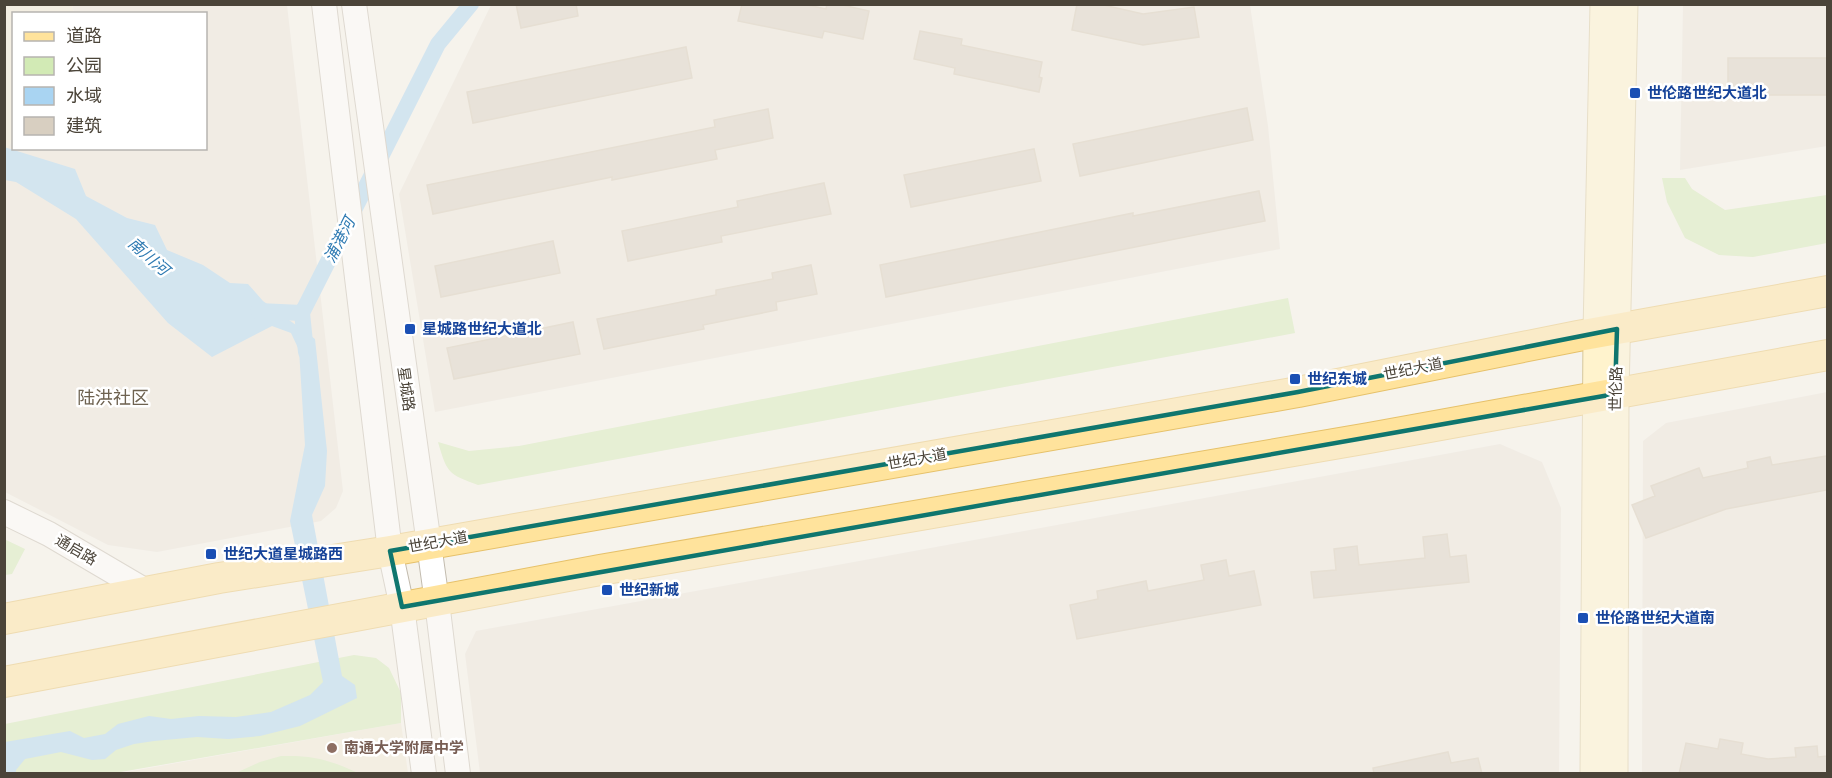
<svg xmlns="http://www.w3.org/2000/svg" width="1832" height="778" font-family="Poppins,'Noto Sans SC',sans-serif">
<style>
.residential{fill:#eae5da}
.education{fill:#efe8d6}
.green{fill:#d2eab5}
.water{fill:#a9d4f2}
.lines{fill:none;stroke-linecap:round;stroke-linejoin:round}
.canal{stroke:#a9d4f2;stroke-width:16}
.building{fill:#d8cfc1;stroke:#d3c7b4;stroke-width:1.5}
.tertiary-casing{stroke:#c2bbae;stroke-width:26}
.secondary-casing{stroke:#d6c79b;stroke-width:29}
.primary-casing{stroke:#e6c16a;stroke-width:32}
.tertiary{stroke:#fff;stroke-width:24}
.secondary{stroke:#fff3cd;stroke-width:27}
.primary{stroke:#ffe39c;stroke-width:30}
.marked{fill:none;stroke:#0f766e;stroke-width:4.5;stroke-linejoin:round}
.transit-dot{fill:#1a4fb4;stroke:#fff;stroke-width:2}
.education-dot{fill:#8d6e63;stroke:#fff;stroke-width:2}
.labels{text-anchor:middle;stroke-width:5;stroke-linejoin:round;paint-order:stroke}
.transit-label{font-size:15px;font-weight:bold;fill:#164399;stroke:#fff;text-anchor:start}
.street-label{font-size:15px;fill:#4b4439;stroke:#fff}
.education-label{font-size:15px;font-weight:bold;fill:#785e54;stroke:#fff;text-anchor:start}
.water-label{font-size:16px;font-style:italic;fill:#2e7ab2;stroke:#fff}
.quarter-label{font-size:18px;fill:#6e6250;stroke:#fff}
</style>
<rect width="100%" height="100%" fill="#f6f3ec"/>
<path class="residential" d="M72 5H287L343 491 336 508 321 521 157 552 108 545 5 492 4 156 13 138 14 148H206V14L74 13Z
M491 5H1250L1268 126 1280 249 435 412 399 194Z
M1683 5H1827V146L1680 170Z
M1827 392V773L1642 774 1643 441 1666 423Z
M1500 444 1542 462 1561 508 1559 773H480L465 654 476 631Z"/>
<path class="education" d="M5 5H72L74 13 14 14 13 138 5 156Z
M401 723 408 773 115 774Z"/>
<path class="green" d="M1662 178H1685L1692 189 1725 210 1827 195V243L1753 257 1719 255 1685 238 1667 202Z
M1288 298 1295 333 478 485C448 474 447 473 438 442L469 451 519 446Z
M4 539 25 549 12 574 5 575Z
M354 655 376 658 389 668 401 693V723L115 773 5 774V724Z
M281 756C313 755 330 760 358 773H236L260 762Z"/>
<path class="water" d="M4 147 75 169 86 196 127 218 155 225 167 250 203 265 230 283 248 284 263 301 315 339 327 451 325 486 312 515 342 676 355 685 357 698 300 726 260 736 228 739 197 737 154 741 134 744 116 750 105 759 92 760 61 752 25 759 16 770V773H5V742L70 731 84 738 105 734 118 724 149 716 171 719 199 716 236 717 271 712 310 695 323 682 290 521 305 445 299 350 291 333 272 326 212 357 168 323 76 219 16 182 5 180Z"/>
<g class="lines">
<path class="canal" d="M258 311 302 313
M306 352 302 313 438 44 471 4"/>
</g>
<path class="building" d="M516 4H576L578 16 521 28Z
M742 4H803L826 9 827 4H838L869 11 863 39 824 31 822 38 738 21Z
M1077 4H1099L1143 14 1194 7 1199 37 1143 45 1072 30Z
M920 31 962 39 961 45 1042 62 1039 77 1042 78 1039 92 954 74 955 68 914 59Z
M686 47 692 78 473 123 467 92Z
M1728 58H1827V95H1728Z
M1247 108 1253 140 1080 176 1073 144Z
M768 109 773 138 715 150 717 159 612 180V177L433 214 427 185 715 127 714 120Z
M1034 149 1041 181 911 207 904 175Z
M824 183 831 214 721 236 722 242 628 261 622 231 738 207 737 201Z
M1259 191 1265 221 886 297 880 265 1133 213V216Z
M553 241 560 273 441 297 435 266Z
M811 265 817 294 776 302 777 310 703 325 704 329 604 349 597 319 716 295V290L773 279 772 273Z
M573 322 580 354 454 379 447 348Z
M1827 456V490L1726 509 1646 538 1632 505 1655 496 1651 486 1699 468 1703 478 1748 468 1747 462 1770 457 1772 465Z
M1447 534 1450 557 1466 555 1469 582 1314 598 1311 572 1336 570 1334 549 1357 546 1359 565 1425 558 1423 537Z
M1226 560 1229 576 1254 571 1261 605 1077 639 1070 605 1098 599 1097 591 1146 581 1148 591 1204 580 1201 565Z
M1720 739 1743 743 1741 754 1768 759 1796 757 1795 748 1817 746 1818 757 1827 756V774H1679L1686 743 1718 749Z
M1448 752 1451 763 1478 758 1482 774H1374L1373 768Z"/>
<g class="lines">
<defs>
<path id="tertiary" d="M324 4 390 551 402 607 424 774
M354 4 437 602 458 774
M4 512 49 534 146 591"/>
<path id="secondary" d="M1594 774 1597 332 1604 4
M1614 774 1615 394 1624 4"/>
<path id="primary" d="M4 619 219 578 390 551 1298 392 1578 336 1828 291
M4 682 600 570 1369 438 1828 355"/>
</defs>
<use href="#tertiary" class="tertiary-casing"/>
<use href="#secondary" class="secondary-casing"/>
<use href="#primary" class="primary-casing"/>
<use href="#tertiary" class="tertiary"/>
<use href="#secondary" class="secondary"/>
<use href="#primary" class="primary"/>
</g>
<path d="M0 0H1832V778H0ZM1617 329 1615 394 402 607 390 551 1298 392Z" fill="#f6f3ec" fill-opacity=".55" fill-rule="evenodd"/>
<path class="marked" d="M1617 329 1615 394 402 607 390 551 1298 392Z"/>
<g class="transit-dot">
<rect x="1629" y="87" width="12" height="12" rx="3"/>
<rect x="404" y="323" width="12" height="12" rx="3"/>
<rect x="1289" y="373" width="12" height="12" rx="3"/>
<rect x="205" y="548" width="12" height="12" rx="3"/>
<rect x="601" y="584" width="12" height="12" rx="3"/>
<rect x="1577" y="612" width="12" height="12" rx="3"/>
</g>
<circle class="education-dot" cx="332" cy="748" r="6"/>
<g class="labels">
<g class="transit-label">
<text x="1647" y="98">世伦路世纪大道北</text>
<text x="422" y="334">星城路世纪大道北</text>
<text x="1307" y="384">世纪东城</text>
<text x="223" y="559">世纪大道星城路西</text>
<text x="619" y="595">世纪新城</text>
<text x="1595" y="623">世伦路世纪大道南</text>
</g>
<g class="street-label">
<text transform="translate(1413 369) rotate(-11)" y="5">世纪大道</text>
<text transform="translate(406 389) rotate(82)" y="5">星城路</text>
<text transform="translate(1616 389) rotate(-89)" y="5">世伦路</text>
<text transform="translate(917 459) rotate(-10)" y="5">世纪大道</text>
<text transform="translate(438 542) rotate(-10)" y="5">世纪大道</text>
<text transform="translate(76 550) rotate(30)" y="5">通启路</text>
</g>
<g class="education-label">
<text x="344" y="753">南通大学附属中学</text>
</g>
<g class="water-label">
<text transform="translate(339 240) rotate(-63)" y="6">浦港河</text>
<text transform="translate(149 256) rotate(41)" y="6">南川河</text>
</g>
<g class="quarter-label">
<text x="113" y="404">陆洪社区</text>
</g>
</g>
<rect width="1832" height="778" fill="none" stroke="#4b4439" stroke-width="12"/>
<rect x="12" y="12" width="195" height="138" fill="#ffffff" stroke="#b7b4b0" stroke-width="1.5"/>
<rect x="24" y="32" width="30" height="9" fill="#ffe39c" stroke="#b7b4b0" stroke-width="1.5"/>
<text x="66" y="42" font-size="18" fill="#4b4439">道路</text>
<rect x="24" y="57" width="30" height="18" fill="#d2eab5" stroke="#b7b4b0" stroke-width="1.5"/>
<text x="66" y="72" font-size="18" fill="#4b4439">公园</text>
<rect x="24" y="87" width="30" height="18" fill="#a9d4f2" stroke="#b7b4b0" stroke-width="1.5"/>
<text x="66" y="102" font-size="18" fill="#4b4439">水域</text>
<rect x="24" y="117" width="30" height="18" fill="#d8cfc1" stroke="#b7b4b0" stroke-width="1.5"/>
<text x="66" y="132" font-size="18" fill="#4b4439">建筑</text>
</svg>
